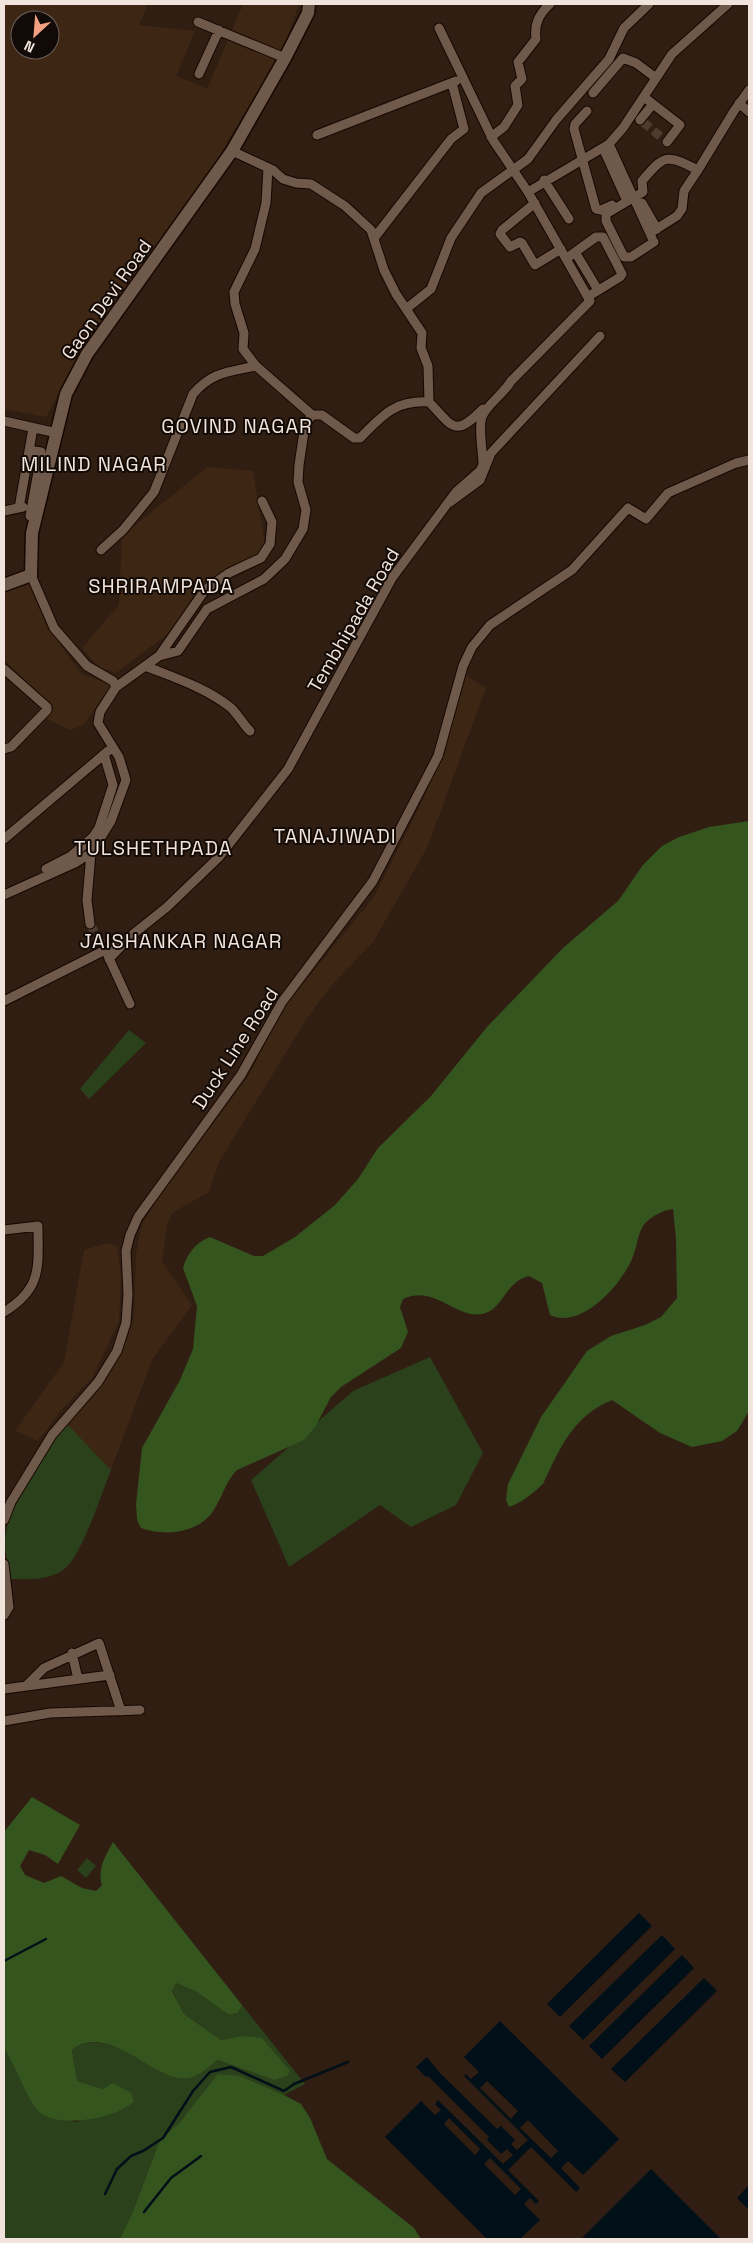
<svg xmlns="http://www.w3.org/2000/svg" width="753" height="2243" font-family="'Space Grotesk',sans-serif">
<style>
.built{fill:#3e2615;fill-rule:evenodd}
.green{fill:#2a411c}
.forest{fill:#35551f}
.water{fill:#000f18;fill-rule:evenodd}
.lines{fill:none;stroke-linecap:round;stroke-linejoin:round}
.stream{stroke:#000f18;stroke-width:2.5}
.street-tunnel{stroke:#4d3c30;stroke-width:9;stroke-dasharray:9 4.5;stroke-linecap:butt}
.street-casing{stroke:#170701;stroke-width:11}
.secondary-casing{stroke:#170701;stroke-width:15}
.street{stroke:#6e594b;stroke-width:9}
.secondary{stroke:#6e594b;stroke-width:12}
.labels{text-anchor:middle;stroke-width:4;stroke-linejoin:round;paint-order:stroke}
.street-label{font-size:19px;fill:#f1e4dc;stroke:#120a06}
.neighbourhood-label{font-size:20px;letter-spacing:1px;fill:#f1e4dc;stroke:#120a06}
</style>
<rect width="100%" height="100%" fill="#301e12"/>
<path class="built" d="M4 4H148L139 25 195 31 176 76 207 89 243 4H299L284 47 198 191 82 350 46 417 4 409ZM20 20H50V50H20Z
M207 467 253 471 266 551 209 582 169 633 116 673 99 667 82 648 119 605 122 536Z
M28 583 35 588 46 625 74 664 82 674 109 684 110 688 83 725 70 730 45 718 54 708 4 660V590Z
M464 674 486 688 427 848 373 942 331 986 307 1018 219 1162 209 1192 172 1213 167 1226 162 1261 192 1305 152 1360 111 1470 65 1423 89 1400 107 1377 127 1339 134 1316 136 1254 142 1224 157 1200 249 1075 284 1007 374 897 424 798 449 729Z
M107 1243 117 1246 121 1275 119 1321 92 1378 62 1409 38 1441 15 1431 64 1362 84 1250Z"/>
<path class="green" d="M129 1030 146 1043 89 1099 80 1089Z
M430 1357 483 1453 456 1505 411 1527 380 1505 289 1567 251 1480 353 1391Z
M65 1422 111 1470C101 1494 82 1557 63 1570 47 1581 28 1579 10 1579 9 1567 5 1554 5 1541 7 1503 44 1455 65 1422Z
M87 1858 96 1866 86 1878 77 1870Z
M176 1983 197 1992 229 2015 238 2013 242 2005 305 2084 284 2095 240 2076 204 2092 180 2122 160 2140 133 2211 120 2239H4V2048L15 2064 35 2108 75 2122 87 2119 103 2089 77 2081 72 2050C112 2020 159 2089 193 2077 202 2074 211 2065 218 2060L274 2080 243 2036 221 2040 184 2014 172 1990Z"/>
<path class="forest" d="M749 821V1411L737 1431 722 1441 692 1447 660 1433 612 1400C573 1416 560 1448 543 1484 533 1493 523 1502 509 1507L506 1500 508 1484 541 1417 587 1351 611 1336 645 1325 661 1317 677 1298 676 1239 673 1209C663 1210 649 1217 643 1226 637 1236 637 1248 632 1259 621 1285 581 1330 550 1315L542 1283 529 1276C504 1282 504 1310 482 1314 456 1319 434 1284 403 1299L400 1307 408 1332 401 1348 341 1387 331 1397 315 1427 304 1440 237 1470C226 1481 223 1495 215 1508 201 1533 166 1537 141 1528L137 1520 136 1504 142 1448 180 1380 193 1349 197 1306 183 1268C187 1254 196 1242 210 1237L254 1256H263L295 1237 335 1205 358 1179 378 1148 431 1096 487 1027 563 948 618 901 643 865 662 846 679 837 709 827Z
M32 1797 80 1825 58 1864 45 1855 29 1850 20 1866 25 1875 44 1883 61 1876 82 1888 96 1891 102 1885C97 1869 105 1857 113 1842L242 2005 238 2013 229 2015 197 1992 176 1983 172 1991 184 2014 221 2040 243 2036 262 2038 290 2071 287 2076 274 2080 218 2060C211 2065 202 2074 193 2077 159 2090 111 2019 72 2050L77 2081 103 2089 113 2083 131 2093 134 2102C129 2105 123 2109 117 2112 97 2120 48 2129 34 2106 22 2087 16 2066 4 2048V1832Z
M218 2074 240 2076 284 2095 301 2104 310 2118 327 2159 414 2228 421 2239H120L133 2211 160 2140 180 2122Z"/>
<path class="water" d="M639 1913 652 1926 560 2017 547 2004Z
M662 1935 675 1949 583 2040 569 2026Z
M682 1955 694 1968 602 2059 589 2046Z
M704 1978 717 1991 625 2082 611 2069Z
M500 2021 619 2139 583 2175 568 2161 561 2168 580 2188 576 2192 531 2147 508 2170 539 2201 536 2204 530 2198 524 2204 540 2220 520 2239H487L385 2137 421 2101 435 2115 441 2110 435 2104 438 2100 503 2164 513 2155 507 2149 501 2154 487 2140 489 2137 428 2076 426 2077 416 2067 427 2057 439 2072 497 2129 501 2126 515 2140 511 2144 517 2150 528 2140 464 2076 466 2074 471 2079 479 2072 464 2057ZM487 2081 518 2111 511 2119 480 2088ZM449 2118 480 2149 475 2155 444 2124ZM528 2120 558 2151 551 2158 520 2128ZM490 2158 521 2189 515 2195 484 2164Z
M651 2169 721 2239H581Z
M749 2185V2210L737 2198Z"/>
<g class="lines">
<path class="stream" d="M4 1961 46 1939
M105 2194 117 2169 131 2156 143 2151 163 2138 193 2091 210 2072 231 2067 284 2091 294 2084 348 2062
M144 2212 171 2178 201 2156"/>
<path class="street-tunnel" d="M643 122 667 142
M90 924 108 956"/>
<defs>
<path id="street" d="M198 22 285 58
M439 28 493 140 528 192
M199 74 219 30
M593 93 623 58 636 63 656 78
M644 97 680 125 667 142
M739 103 749 112
M587 111 575 124 574 129 596 209 601 210 612 205
M640 120 653 104
M317 135 456 81
M491 137 504 127 518 105 515 86 522 79 518 62 536 39C534 24 539 14 550 4
M609 144 652 238
M603 148 626 199
M232 151 273 170 283 179 296 183 311 184 345 206 371 230 384 270 396 294 422 333 421 348 428 366 429 402C453 427 454 438 483 409
M698 170 734 111 749 90
M544 180 569 219
M535 203 502 230 500 234 510 247 520 242 522 243 535 265 561 249
M642 203 657 229
M650 233 677 216 682 209 684 191 698 170C666 154 665 154 642 181L643 192 606 214V221L624 257H631L654 242
M375 237 451 139 464 129 452 83
M575 252 598 290
M567 258 596 237H603L622 274 620 277 589 296
M406 309 431 289 451 238 481 193 528 159 556 120 609 59 624 28 649 4
M256 366 243 349 244 333 235 304 234 292 255 249 266 203 268 168
M312 415H322L354 438H360C382 416 394 400 429 402
M4 421 57 433
M29 450 41 452V455L30 516
M450 502 480 480 491 453 600 336
M19 508 33 428
M4 511 23 507
M101 550 123 530 154 492 193 394C212 372 228 372 256 366L312 415
M31 575 54 628 87 666 113 681 116 687
M159 656 205 590 229 573 261 558 270 544 272 522 262 501
M145 666C175 678 204 687 230 707 237 713 243 724 250 731
M4 669 47 707V710L11 747 4 749
M4 839 108 751
M46 869 71 856 93 837 99 828 113 785 104 754
M4 895 75 863 91 853
M90 924 87 900 91 853 111 821 126 780 119 757 98 723 100 712 116 687 159 656 178 651 207 609 264 579 285 559 303 529 306 510 298 482 299 465 305 425 312 415
M108 956 130 1004
M109 959 126 941
M4 1001 127 939 167 907 219 857 288 769 392 578 456 492 480 471 483 465C483 453 478 427 482 417 486 405 504 394 511 381L590 301 528 192 609 144 623 128 672 54 728 4
M4 1230 38 1226C38 1266 43 1288 4 1312
M4 1520 11 1502 52 1435 98 1382 117 1351 126 1323 128 1294 126 1251 130 1235 138 1217 241 1075 282 1002 373 881 438 756 463 666 472 647 490 625 572 570 628 508 646 519 668 493 736 463 749 460
M4 1564 9 1607 4 1615
M72 1653 78 1679
M26 1686 44 1668 99 1643 121 1711
M4 1689 110 1675
M4 1721 50 1713 140 1710"/>
<path id="secondary" d="M4 585 31 575 32 533 66 394 87 354 232 151 285 58 308 13 309 4"/>
</defs>
<use href="#street" class="street-casing"/>
<use href="#secondary" class="secondary-casing"/>
<use href="#street" class="street"/>
<use href="#secondary" class="secondary"/>
</g>
<g class="labels">
<g class="street-label">
<text transform="translate(106 299) rotate(-55)" y="7">Gaon Devi Road</text>
<text transform="translate(353 620) rotate(-60)" y="7">Tembhipada Road</text>
<text transform="translate(235 1048) rotate(-57)" y="7">Duck Line Road</text>
</g>
<g class="neighbourhood-label">
<text x="237" y="433">GOVIND NAGAR</text>
<text x="94" y="471">MILIND NAGAR</text>
<text x="161" y="593">SHRIRAMPADA</text>
<text x="335" y="843">TANAJIWADI</text>
<text x="153" y="855">TULSHETHPADA</text>
<text x="181" y="948">JAISHANKAR NAGAR</text>
</g>
</g>
<rect width="753" height="2243" fill="none" stroke="#f1e4dc" stroke-width="10"/>
<g transform="translate(35 35) rotate(206)"><circle r="24" fill="#120a06" stroke="#6b615c"/>
<path d="M0-4L9 19L0 12L-9 19Z" fill="#f2a080"/>
<text y="-8" font-size="14" font-weight="bold" text-anchor="middle" fill="#f1e4dc">N</text>
</g>
</svg>
